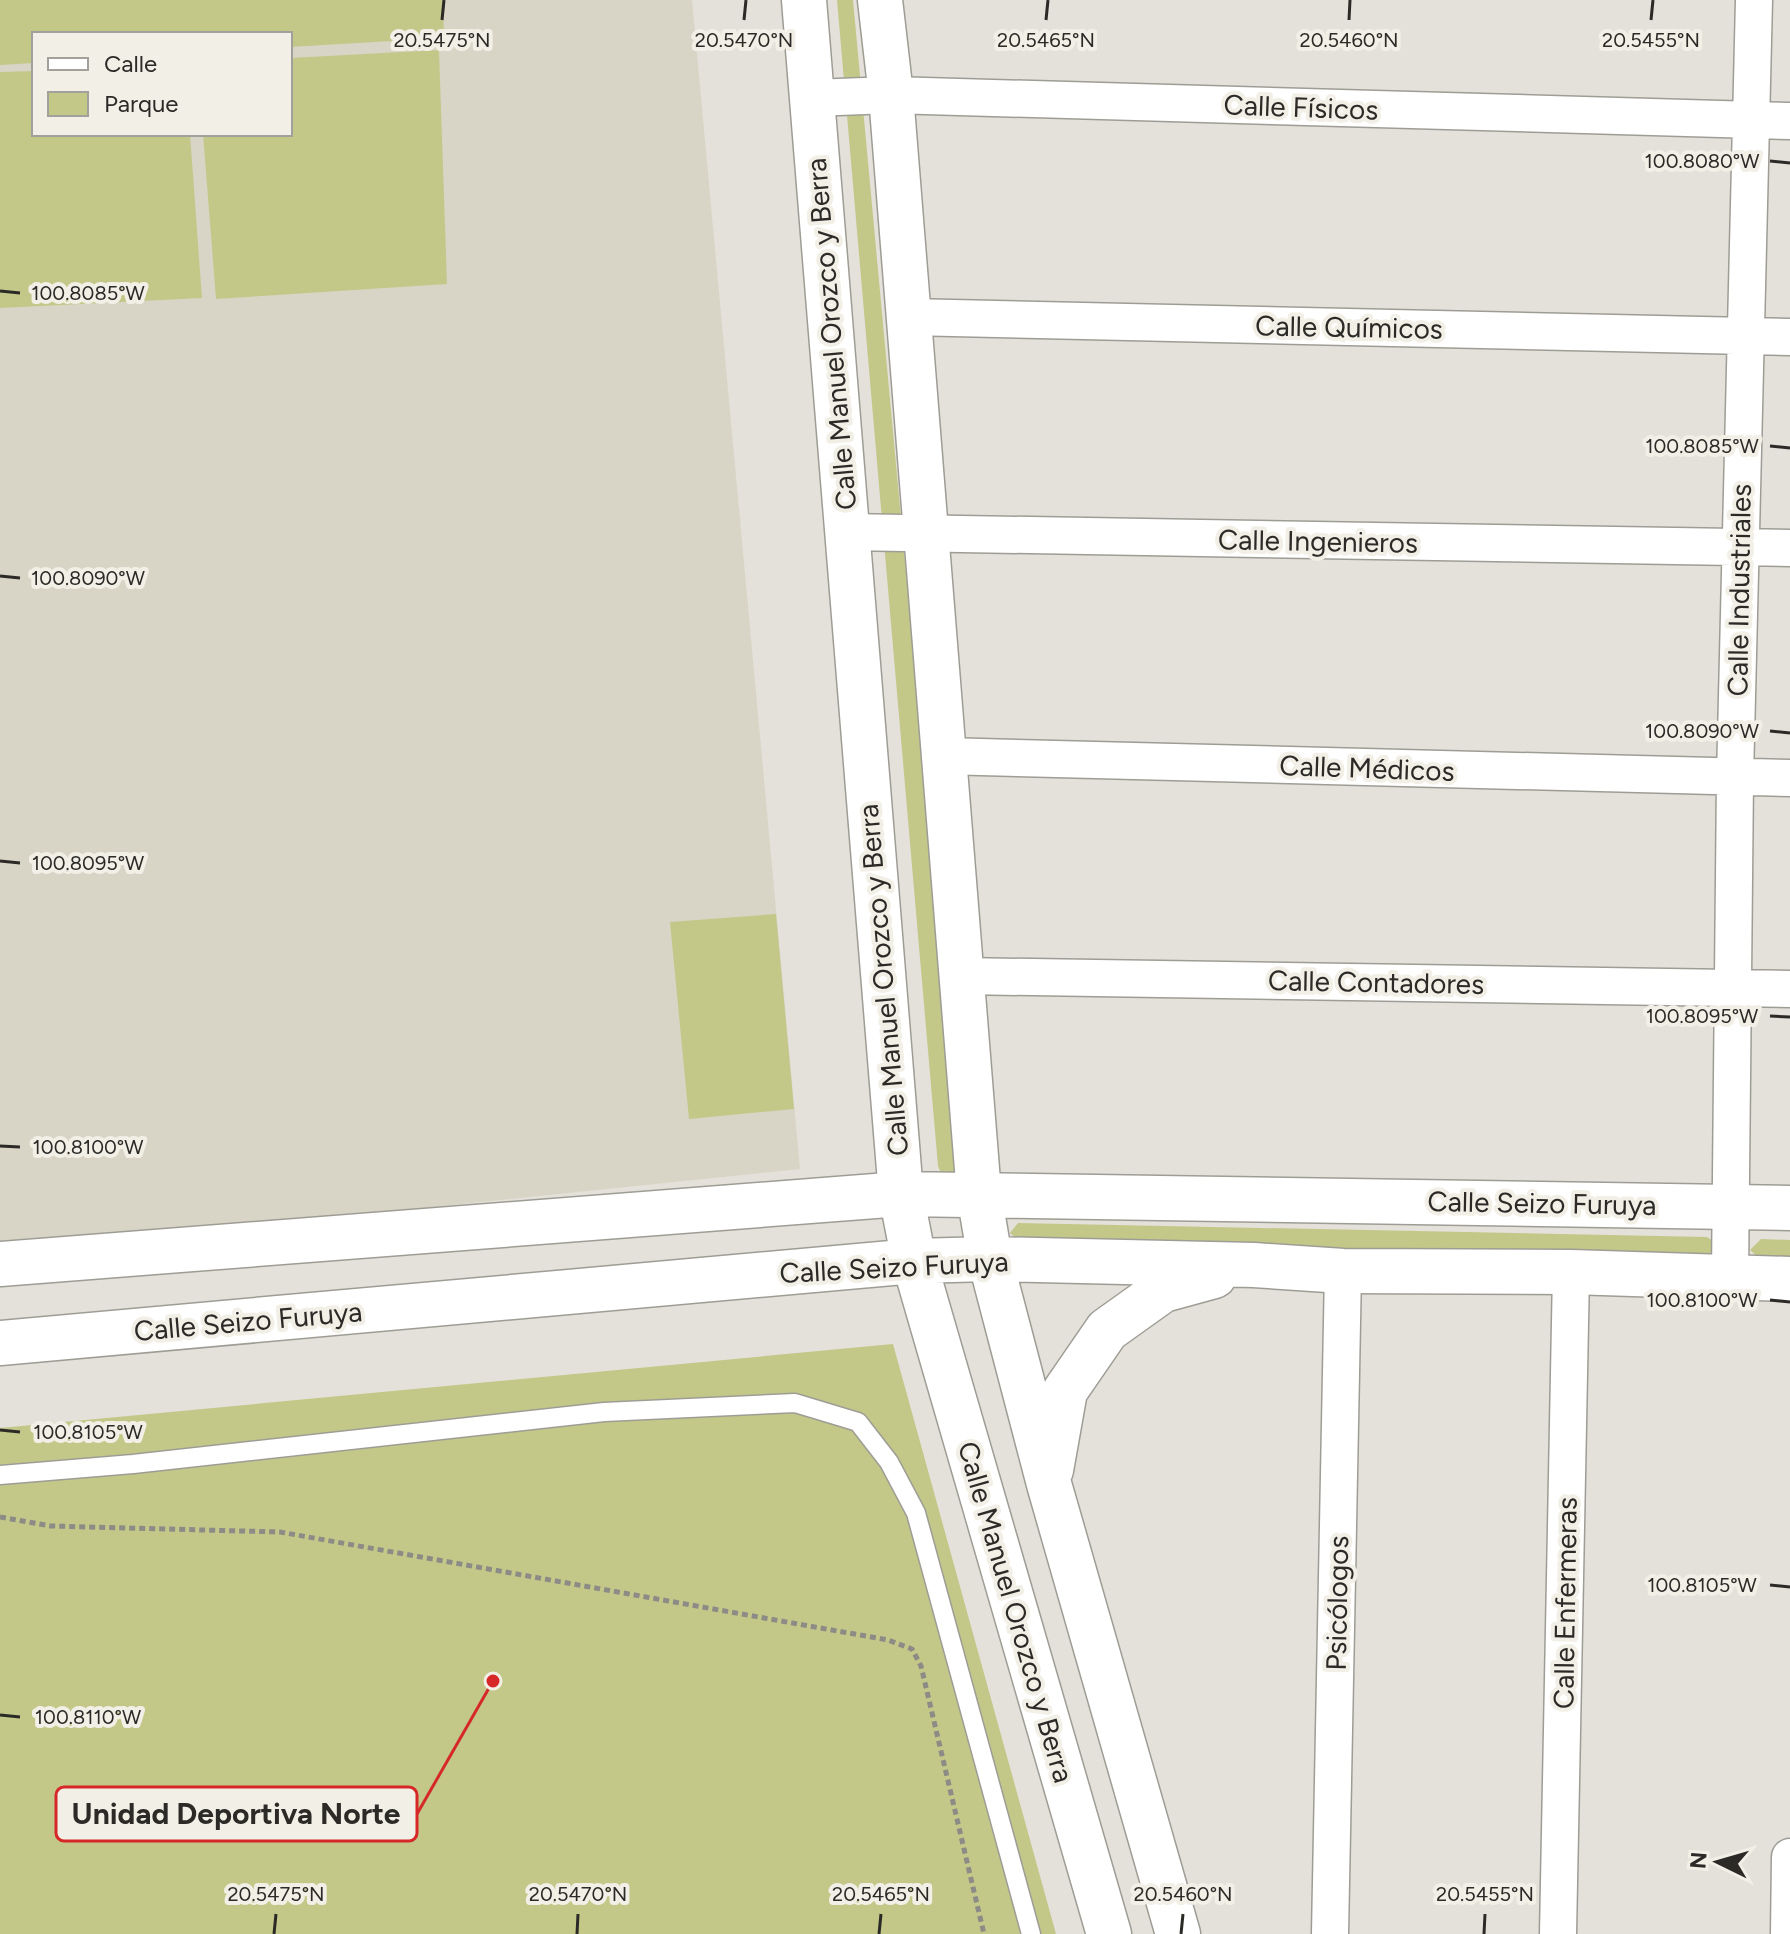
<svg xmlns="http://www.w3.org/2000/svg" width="1790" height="1934" font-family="Figtree,sans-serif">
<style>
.built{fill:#d9d5c6;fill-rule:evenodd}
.green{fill:#c3c889}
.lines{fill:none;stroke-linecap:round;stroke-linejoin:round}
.service-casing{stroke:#9e9d95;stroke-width:21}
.minor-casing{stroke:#9e9d95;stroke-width:39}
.tertiary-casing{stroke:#9e9d95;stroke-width:47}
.path{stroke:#8d8b86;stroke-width:5;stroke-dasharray:6 4;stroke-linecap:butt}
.service{stroke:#fff;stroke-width:18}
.minor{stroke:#fff;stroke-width:36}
.tertiary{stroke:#fff;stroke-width:44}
.ticks{fill:none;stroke:#2b2a27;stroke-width:3}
.labels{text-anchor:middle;stroke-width:8;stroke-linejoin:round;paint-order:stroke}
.street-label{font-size:28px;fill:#2b2a27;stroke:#f1efe6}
.ticks-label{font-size:20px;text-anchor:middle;fill:#2b2a27;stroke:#f1efe6;stroke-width:8;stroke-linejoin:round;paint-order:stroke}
.leader{fill:none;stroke:#d62828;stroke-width:3}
.callout-dot{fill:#d62828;stroke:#f1efe6;stroke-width:3}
.callout{fill:#f1efe6;stroke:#d62828;stroke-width:3}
.callout-label{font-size:30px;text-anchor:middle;font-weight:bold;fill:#2b2a27}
</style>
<rect width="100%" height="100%" fill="#e3e1d9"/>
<path class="built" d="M0 0H692L800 1169 0 1252ZM34 34H290V134H34Z"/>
<path class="green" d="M0 0H443L444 38 290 47V34H34V63L0 65Z
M837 0H853L961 1166 958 1179 944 1180 938 1166Z
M439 50 447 284 216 299 203 134H290V58Z
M34 71V134H190L202 298 0 308V72Z
M776 914 794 1109 689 1119 670 922Z
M1018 1223 1707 1237 1719 1245 1708 1256 1020 1242 1010 1233Z
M1761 1239 1790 1240V1260L1760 1259 1750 1250Z
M893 1344 1056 1934H0V1428Z"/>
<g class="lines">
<defs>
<path id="service" d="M0 1475 133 1464 604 1412 795 1403 858 1422 889 1462 916 1513 1031 1934"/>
<path id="minor" d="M812 98 891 95 1790 121
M909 317 1790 337
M847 532 1790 548
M943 756 1790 778
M962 976 1790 989
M1730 1276 1735 778 1754 0
M1330 1934 1343 1271
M1558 1934 1571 1272
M1789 1934 1790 1857"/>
<path id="tertiary" d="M804 0 901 1194 914 1261 1109 1934
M880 0 891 95 979 1194 990 1259 1049 1484 1178 1934
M0 1264 901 1194 1790 1208
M0 1343 914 1261 990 1259 1254 1265 1343 1271 1571 1272 1790 1279
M1051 1470 1065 1391 1107 1330 1163 1290 1214 1276"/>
</defs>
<use href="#service" class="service-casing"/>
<use href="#minor" class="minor-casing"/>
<use href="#tertiary" class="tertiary-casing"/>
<path class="path" d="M0 1517 51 1526 280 1532 888 1640 912 1649 921 1666 984 1934"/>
<use href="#service" class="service"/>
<use href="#minor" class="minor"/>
<use href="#tertiary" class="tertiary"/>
</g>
<path class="ticks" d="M442 20 444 0M744 20 746 0M1046 20 1048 0M1349 20 1350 0M1651 20 1653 0M1770 161 1790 163M0 291 20 293M1770 446 1790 448M0 576 20 578M1770 731 1790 733M0 861 20 863M1770 1016 1790 1017M0 1146 20 1147M1770 1300 1790 1302M0 1430 20 1432M1770 1585 1790 1587M0 1715 20 1717M274 1934 276 1914M577 1934 578 1914M879 1934 881 1914M1181 1934 1183 1914M1484 1934 1485 1914"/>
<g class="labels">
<g class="street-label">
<text transform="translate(1301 107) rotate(2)" y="10">Calle Físicos</text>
<text transform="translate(1349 327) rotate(1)" y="10">Calle Químicos</text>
<text transform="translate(831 334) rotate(-95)" y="10">Calle Manuel Orozco y Berra</text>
<text transform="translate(1318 541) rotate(1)" y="10">Calle Ingenieros</text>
<text transform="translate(1739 590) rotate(-89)" y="10">Calle Industriales</text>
<text transform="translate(1367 768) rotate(2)" y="10">Calle Médicos</text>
<text transform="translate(883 980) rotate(-95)" y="10">Calle Manuel Orozco y Berra</text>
<text transform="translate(1376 982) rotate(1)" y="10">Calle Contadores</text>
<text transform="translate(1542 1203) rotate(1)" y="10">Calle Seizo Furuya</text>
<text transform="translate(894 1267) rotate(-3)" y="10">Calle Seizo Furuya</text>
<text transform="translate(248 1321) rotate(-5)" y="10">Calle Seizo Furuya</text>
<text transform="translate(1337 1603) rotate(-89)" y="10">Psicólogos</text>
<text transform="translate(1565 1603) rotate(-89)" y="10">Calle Enfermeras</text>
<text transform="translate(1016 1612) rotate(74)" y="10">Calle Manuel Orozco y Berra</text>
</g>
</g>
<g class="ticks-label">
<text x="442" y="47">20.5475°N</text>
<text x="744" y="47">20.5470°N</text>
<text x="1046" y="47">20.5465°N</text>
<text x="1349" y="47">20.5460°N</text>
<text x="1651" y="47">20.5455°N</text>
<text x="1702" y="168">100.8080°W</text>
<text x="88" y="300">100.8085°W</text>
<text x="1702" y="453">100.8085°W</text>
<text x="88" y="585">100.8090°W</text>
<text x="1702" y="738">100.8090°W</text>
<text x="88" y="870">100.8095°W</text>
<text x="1702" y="1023">100.8095°W</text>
<text x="88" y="1154">100.8100°W</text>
<text x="1702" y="1307">100.8100°W</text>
<text x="88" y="1439">100.8105°W</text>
<text x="1702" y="1592">100.8105°W</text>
<text x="88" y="1724">100.8110°W</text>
<text x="276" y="1901">20.5475°N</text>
<text x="578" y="1901">20.5470°N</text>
<text x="881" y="1901">20.5465°N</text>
<text x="1183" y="1901">20.5460°N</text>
<text x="1485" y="1901">20.5455°N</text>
</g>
<path class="leader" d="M493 1681L417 1814"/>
<circle class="callout-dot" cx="493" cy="1681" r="8"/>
<rect class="callout" x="56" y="1787" width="361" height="54" rx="8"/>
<g class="callout-label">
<text x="236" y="1824">Unidad Deportiva Norte</text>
</g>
<rect x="32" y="32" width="260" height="104" fill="#f1efe6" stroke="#a2a09a" stroke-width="2"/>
<rect x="48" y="58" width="40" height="12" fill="#ffffff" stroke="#a2a09a" stroke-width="2"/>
<text x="104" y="72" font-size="24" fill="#2b2a27">Calle</text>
<rect x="48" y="92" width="40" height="24" fill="#c3c889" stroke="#a2a09a" stroke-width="2"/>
<text x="104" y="112" font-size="24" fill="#2b2a27">Parque</text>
<g transform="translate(1718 1862) rotate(275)" stroke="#f1efe6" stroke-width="6" paint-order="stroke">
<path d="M0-6L14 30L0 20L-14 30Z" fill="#2b2a27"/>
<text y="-12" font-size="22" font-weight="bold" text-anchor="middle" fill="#2b2a27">N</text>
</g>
</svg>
